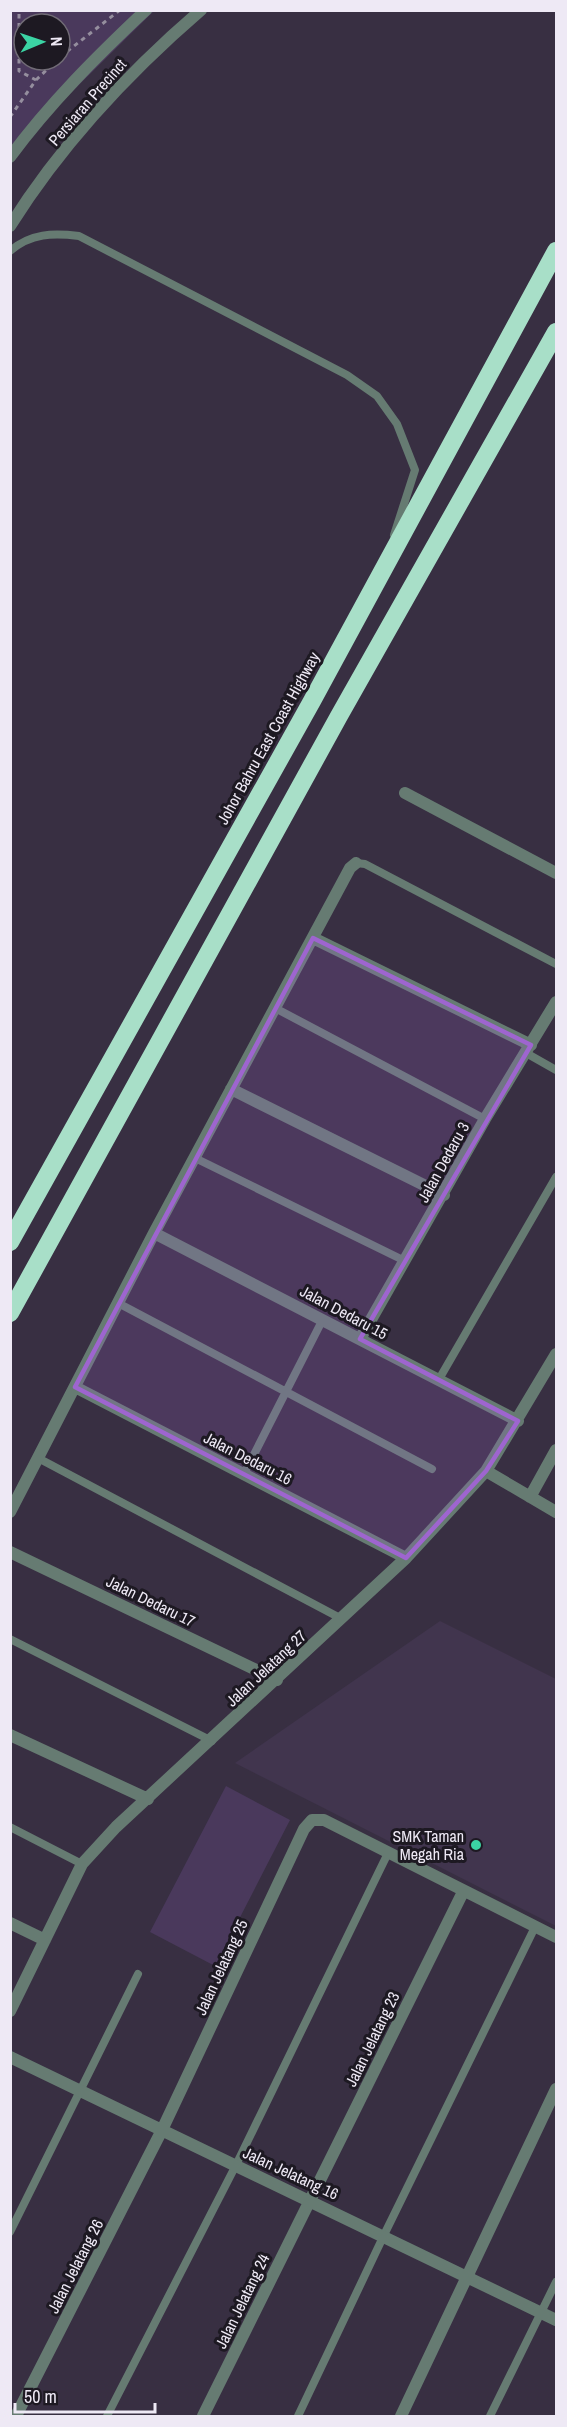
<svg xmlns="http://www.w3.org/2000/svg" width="567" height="2427" font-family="'Archivo Narrow',sans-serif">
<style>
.built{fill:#41354e}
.green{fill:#4a395c;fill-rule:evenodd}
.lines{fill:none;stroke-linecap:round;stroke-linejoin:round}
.path{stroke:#958e9e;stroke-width:3;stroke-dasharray:4.5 4.5;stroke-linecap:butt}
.lane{stroke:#667b72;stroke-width:8}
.street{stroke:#667b72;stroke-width:12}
.highway{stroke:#a8dfc8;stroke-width:18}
.marked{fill:#9e65cf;fill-opacity:0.2;stroke:#9e65cf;stroke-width:4.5;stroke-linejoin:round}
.poi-dot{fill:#3bd4a4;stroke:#1d1922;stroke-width:2}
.labels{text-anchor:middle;stroke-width:6;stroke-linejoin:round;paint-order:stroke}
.street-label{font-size:16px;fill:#eee9f5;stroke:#1d1922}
.poi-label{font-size:16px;fill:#eee9f5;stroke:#1d1922;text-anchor:end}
</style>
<rect width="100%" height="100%" fill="#382f42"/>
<path class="built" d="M440 1621 556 1679V1926L235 1763Z"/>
<path class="green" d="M11 11H154L24 139 11 161ZM24 24H60V60H24Z
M226 1786 290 1820 215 1966 150 1932Z"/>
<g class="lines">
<path class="path" d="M60 57 120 10
M36 80 57 60
M10 117 36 80 19 71V10"/>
<path class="lane" d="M10 251C31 233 53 233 79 236L347 375 377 396 397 424 415 470 394 535
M356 863 365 864 556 964
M275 1008 485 1119
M526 1053 556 1070
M195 1158 405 1261
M118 1303 432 1469
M438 1381 556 1177
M38 1458 342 1619
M244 1474 323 1319
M10 1639 212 1741
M10 1827 82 1864
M10 2232 138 1974
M107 2416 236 2165 388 1853
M298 2416 384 2235 535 1927
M490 2416 556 2282"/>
<path class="street" d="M10 157C50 103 97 56 146 10
M10 226C61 145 129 72 201 10
M405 793 556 873
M313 938 531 1045
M231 1089 444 1195
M154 1233 518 1421
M360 1339 485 1119 556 1002
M75 1387 406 1558
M486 1471 556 1512
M530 1497 556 1450
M10 1512 154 1233 350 868 356 863
M10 1552 277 1680
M10 1735 148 1799
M10 1923 45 1940
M10 2011 82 1864 116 1827 406 1558 486 1471 556 1354
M10 2057 556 2320
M16 2416 162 2130 304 1829 312 1820H324L556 1937
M203 2416 463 1892
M401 2416 556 2089"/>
<path class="highway" d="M10 1242 312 701 556 251
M10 1313 339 716 556 332"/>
</g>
<path class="marked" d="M313 938 531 1045 360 1339 518 1421 486 1471 406 1558 75 1387Z"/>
<circle class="poi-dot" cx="476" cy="1845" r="6"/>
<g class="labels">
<g class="street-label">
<text transform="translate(87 102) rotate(-49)" y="6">Persiaran Precinct</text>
<text transform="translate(268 738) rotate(-61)" y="6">Johor Bahru East Coast Highway</text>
<text transform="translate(443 1162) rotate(-61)" y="6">Jalan Dedaru 3</text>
<text transform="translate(344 1312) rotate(28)" y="6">Jalan Dedaru 15</text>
<text transform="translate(248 1458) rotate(27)" y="6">Jalan Dedaru 16</text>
<text transform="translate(151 1601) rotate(26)" y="6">Jalan Dedaru 17</text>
<text transform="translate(266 1668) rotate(-43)" y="6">Jalan Jelatang 27</text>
<text transform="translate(221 1967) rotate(-65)" y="6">Jalan Jelatang 25</text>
<text transform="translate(372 2039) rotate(-64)" y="6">Jalan Jelatang 23</text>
<text transform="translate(291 2173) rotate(25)" y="6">Jalan Jelatang 16</text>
<text transform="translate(75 2266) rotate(-63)" y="6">Jalan Jelatang 26</text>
<text transform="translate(242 2301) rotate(-64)" y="6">Jalan Jelatang 24</text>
</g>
<g class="poi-label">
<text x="464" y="1842">SMK Taman<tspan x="464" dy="18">Megah Ria</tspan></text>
</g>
</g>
<rect width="567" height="2427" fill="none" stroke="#eee9f5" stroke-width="24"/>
<g transform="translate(42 42) rotate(88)"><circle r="28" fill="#1d1922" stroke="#716c76" stroke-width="1.5"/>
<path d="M0-4.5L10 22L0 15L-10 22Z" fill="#3bd4a4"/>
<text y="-9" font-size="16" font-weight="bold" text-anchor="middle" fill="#eee9f5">N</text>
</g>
<path d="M15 2403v9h140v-9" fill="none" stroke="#eee9f5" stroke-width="3"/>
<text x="24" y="2403" font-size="18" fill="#eee9f5" stroke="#1d1922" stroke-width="4.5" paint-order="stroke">50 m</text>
</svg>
